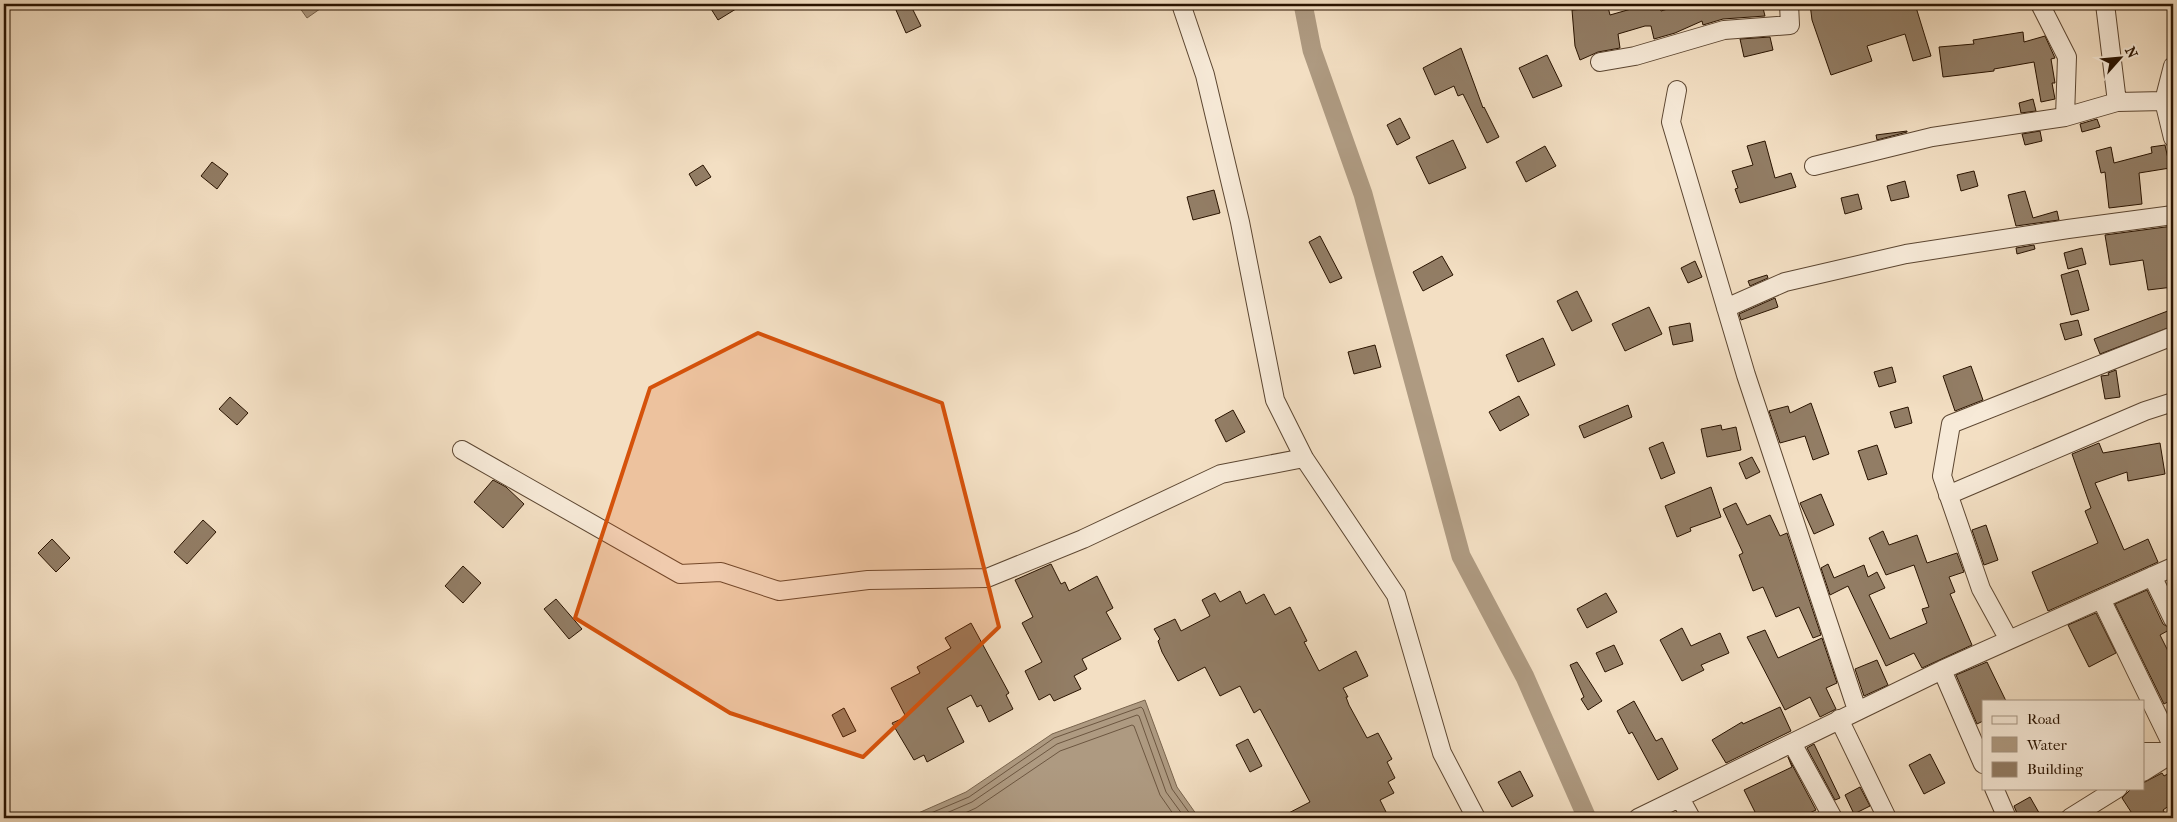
<svg xmlns="http://www.w3.org/2000/svg" width="2177" height="822" font-family="'IM FELL French Canon',serif">
<style>
.water{fill:#ae9a81;stroke:#79644d}
.lines{fill:none;stroke-linecap:round;stroke-linejoin:round}
.shore{stroke:#6c5640;stroke-width:1}
.canal{stroke:#ae9a81;stroke-width:19}
.building{fill:#927d65;stroke:#291300}
.street-casing{stroke:#5c4631;stroke-width:20}
.street{stroke:#f7ead8;stroke-width:18}
.marked{fill:#d5520b;fill-opacity:0.2;stroke:#d5520b;stroke-width:4;stroke-linejoin:round}
</style>
<rect width="100%" height="100%" fill="#f3dfc3"/>
<filter id="stains"><feTurbulence type="fractalNoise" baseFrequency=".004" numOctaves="4"/><feColorMatrix values="0 0 0 0 .2 0 0 0 0 .09 0 0 0 0 .02 0 0 0 .5 -.17"/></filter>
<radialGradient id="worn" r=".72"><stop offset=".6" stop-color="#630" stop-opacity="0"/><stop offset="1" stop-color="#630" stop-opacity=".3"/></radialGradient>
<path class="water" d="M297 4H327L307 18Z
M1145 700 1177 787 1199 818H907L966 792 1052 734Z"/>
<g class="lines">
<path class="shore" d="M919 818 969 797 1054 738 1141 707 1143 709 1172 789 1193 818
M935 818 972 802 1057 744 1137 715 1139 716 1166 792 1185 818
M954 818 976 808 1060 751 1132 725 1134 726 1160 795 1176 818"/>
<path class="canal" d="M1303 4 1312 50 1363 194 1461 556 1525 677 1587 818"/>
</g>
<path class="building" d="M708 4H744L718 20Z
M910 4 921 26 906 33 896 10Z
M1637 4H1659L1661 11 1684 4H1691L1692 9 1716 4H1762L1765 16 1723 19 1703 25 1702 21 1675 33 1654 39 1651 26H1645L1618 34 1620 48 1598 52 1580 60 1575 46 1572 10 1608 7 1610 15 1638 7Z
M1810 4H1915L1931 56 1913 61 1905 34 1867 46 1872 61 1831 75 1812 20Z
M2023 32 2024 42 2045 36 2055 58 2051 59 2055 83H2052L2055 99 2041 102 2034 62 1994 69V71L1943 77 1939 47 1974 44 1973 40Z
M1770 37 1773 50 1744 57 1740 39Z
M1461 48 1483 108 1484 107 1499 137 1487 143 1463 94 1458 96 1454 86 1435 95 1423 68Z
M1547 55 1562 86 1533 98 1519 68Z
M2033 99 2036 111 2021 113 2019 103Z
M1400 118 1410 138 1397 145 1387 125Z
M2097 119 2100 127 2082 132 2080 124Z
M1907 131V132L1877 140 1876 135Z
M2040 131 2042 141 2025 145 2022 134Z
M1453 140 1466 168 1429 184 1416 157Z
M1765 141 1775 178 1791 173 1796 187 1740 203 1735 189 1738 188 1732 171 1753 165 1747 146Z
M2165 145 2170 168 2139 173 2142 204 2109 208 2105 172 2101 173 2096 151 2111 147 2114 163 2152 153 2151 147Z
M1545 146 1556 166 1526 182 1516 162Z
M212 162 228 174 217 189 201 176Z
M703 165 711 177 696 186 689 174Z
M1974 171 1978 186 1961 191 1957 175Z
M1905 181 1909 197 1891 201 1887 186Z
M1214 190 1220 213 1193 220 1187 197Z
M2025 191 2033 218 2057 211 2059 220 2016 226 2008 195Z
M1858 194 1862 209 1845 214 1841 198Z
M2173 226V287L2148 290 2143 260 2110 265 2105 235Z
M1320 236 1342 278 1330 283 1309 242Z
M2034 245 2035 249 2017 254 2016 248Z
M2082 248 2086 264 2068 269 2064 253Z
M1442 256 1453 275 1423 291 1413 272Z
M1695 261 1702 277 1688 283 1681 268Z
M2078 270 2089 310 2071 315 2061 275Z
M1767 275 1768 278 1750 286 1748 281Z
M1577 291 1592 321 1572 331 1557 301Z
M1775 298 1778 307 1741 320 1739 314Z
M1649 307 1662 334 1625 351 1612 324Z
M2173 309V326L2100 354 2094 339Z
M2078 320 2082 335 2065 340 2060 324Z
M1690 323 1693 341 1673 345 1669 327Z
M1543 338 1555 365 1518 382 1506 355Z
M1375 345 1381 367 1354 374 1348 352Z
M1971 366 1983 400 1955 411 1943 376Z
M1892 367 1896 382 1879 387 1874 372Z
M2116 370 2120 397 2105 399 2101 376 2109 375 2108 373Z
M1519 396 1529 415 1500 431 1489 412Z
M230 397 248 413 237 425 219 409Z
M1811 403 1829 454 1813 460 1805 436 1780 443 1769 411 1788 406 1790 413Z
M1628 405 1632 417 1584 438 1579 426Z
M1908 407 1912 423 1895 428 1890 412Z
M1233 410 1245 432 1226 442 1215 420Z
M1721 425 1722 430 1736 427 1741 450 1707 457 1701 429Z
M1663 442 1675 473 1661 479 1649 448Z
M2099 443 2103 453 2160 443 2165 474 2128 481 2127 472 2095 483 2124 550 2148 539 2158 562 2048 611 2032 572 2098 543 2085 511 2091 508 2072 454Z
M1877 445 1887 474 1868 480 1858 451Z
M1752 457 1760 472 1746 479 1739 463Z
M493 480 506 487 524 504 503 528 474 502Z
M1711 487 1721 517 1690 528 1691 531 1677 537 1665 506Z
M1821 494 1834 525 1814 534 1800 503Z
M1736 503 1747 525 1770 515 1780 536 1787 533 1821 635 1813 638 1799 607 1776 617 1763 587 1753 591 1739 555 1743 553 1723 509Z
M203 520 216 532 187 564 174 552Z
M1986 525 1998 560 1984 565 1972 530Z
M1883 531 1889 545 1917 535 1927 563 1957 553 1964 572 1949 577 1955 592 1950 594 1972 645 1922 668 1914 653 1886 666 1848 586 1830 595 1821 568 1828 564 1834 578 1864 565 1868 577 1877 572 1885 588 1869 595 1890 639 1927 623 1922 609 1929 607 1914 565 1886 575 1869 538Z
M52 539 70 558 56 572 38 553Z
M1051 564 1061 584 1065 582 1069 591 1097 576 1113 608 1106 612 1121 639 1082 659 1087 669 1074 676 1081 689 1054 701 1050 694 1039 700 1025 671 1042 662 1022 623 1033 617 1015 580Z
M463 566 481 583 463 603 445 586Z
M2147 590 2163 624 2171 629 2160 635 2173 661V699L2164 704 2115 604Z
M1240 591 1246 604 1264 594 1275 615 1290 607 1307 641 1304 642 1319 671 1356 651 1368 676 1343 688 1348 697H1346L1349 705 1367 738 1378 733 1392 759 1387 762 1395 778 1388 782 1394 793 1380 800 1389 818H1279L1310 802 1260 709 1254 713 1240 686 1220 696 1205 667 1178 681 1162 652 1158 641 1160 639 1154 629 1175 619 1181 631 1210 616 1202 600 1215 593 1220 602Z
M1606 593 1617 612 1587 628 1577 609Z
M556 599 582 629 569 639 544 609Z
M2096 613 2116 653 2089 667 2068 625Z
M971 623 1009 693 1006 695 1013 709 989 722 981 705 977 707 971 695 947 708 964 742 927 762 924 755 914 760 892 723 906 717 891 688 920 673 917 667 951 648 945 638Z
M1682 628 1691 646 1720 633 1729 653 1701 665 1704 670 1682 681 1660 640Z
M1765 630 1778 658 1822 638 1837 683 1826 688 1836 709 1820 717 1810 697 1785 710 1747 637Z
M1614 645 1623 664 1605 672 1596 653Z
M1877 660 1888 685 1864 696 1855 669Z
M1577 662 1602 701 1588 710 1581 699 1584 697 1570 665Z
M1987 662 2006 701H1983V721L1977 724 1956 675Z
M1634 701 1656 741 1662 738 1678 769 1658 780 1632 732 1629 734 1617 711Z
M1780 707 1791 731 1726 763 1712 740 1742 722 1743 724Z
M844 708 856 731 843 737 832 715Z
M1248 739 1262 766 1250 772 1236 745Z
M1814 744 1840 798 1835 800 1807 748Z
M1930 754 1945 783 1924 794 1909 765Z
M1788 757 1816 810 1799 818H1758L1744 790 1792 767Z
M1520 771 1533 796 1512 807 1498 782Z
M2173 771V803L2163 810 2168 818H2135L2122 798 2132 788H2143V783L2162 773 2164 776Z
M1860 787 1870 806 1854 814 1845 795Z
M2030 797 2042 818H2019L2014 806Z"/>
<g class="lines">
<defs>
<path id="street" d="M1181 4 1205 75 1240 222 1275 400 1304 458 1396 595 1442 753 1476 818
M2040 4 2067 57 2065 117
M2105 4 2117 102
M1600 62 1635 56 1724 30 1790 25 1789 4
M1677 90 1671 122 1746 375 1857 710
M2164 101 2173 66
M1814 166 1932 137 2065 117 2117 102 2164 101 2173 138
M1726 308 1785 282 1906 254 2068 229 2173 215
M462 450 680 574 721 572 779 591 868 580 987 578 1083 539 1221 474 1304 458
M1948 495 2145 411 2173 402
M2152 576 2173 619
M2101 599 2173 747
M2009 640 1981 589 1942 476 1951 424 2173 336
M1942 670 1983 764
M1839 719 1887 818
M1792 743 1833 818
M2143 752H2173
M2143 772 2173 753
M1994 788 2007 818
M1680 798 1691 818
M1638 818 1942 670 2173 567
M2070 818 2118 788"/>
</defs>
<use href="#street" class="street-casing"/>
<use href="#street" class="street"/>
</g>
<path class="marked" d="M758 333 942 403 999 627 863 757 730 713 575 618 650 388Z"/>
<rect width="2177" height="822" fill="none" stroke="#f3dfc3" stroke-width="20"/>
<rect x="5" y="5" width="2167" height="812" fill="none" stroke="#291300" stroke-width="2.5"/>
<rect x="10" y="10" width="2157" height="802" fill="none" stroke="#291300"/>
<rect x="1982" y="700" width="162" height="90" fill="#f7ead8" stroke="#a59482"/>
<rect x="1992" y="716" width="25" height="8" fill="#f7ead8" stroke="#a59482"/>
<text x="2027" y="724" font-size="15" fill="#291300">Road</text>
<rect x="1992" y="737" width="25" height="15" fill="#ae9a81" stroke="#a59482"/>
<text x="2027" y="750" font-size="15" fill="#291300">Water</text>
<rect x="1992" y="762" width="25" height="15" fill="#927d65" stroke="#a59482"/>
<text x="2027" y="774" font-size="15" fill="#291300">Building</text>
<g transform="translate(2120 58) rotate(63)" stroke="#f7ead8" stroke-width="4" paint-order="stroke">
<path d="M0-4L9 19L0 12L-9 19Z" fill="#291300"/>
<text y="-8" font-size="14" font-weight="bold" text-anchor="middle" fill="#291300">N</text>
</g>
<rect width="100%" height="100%" filter="url(#stains)"/>
<rect width="100%" height="100%" fill="url(#worn)"/>
</svg>
